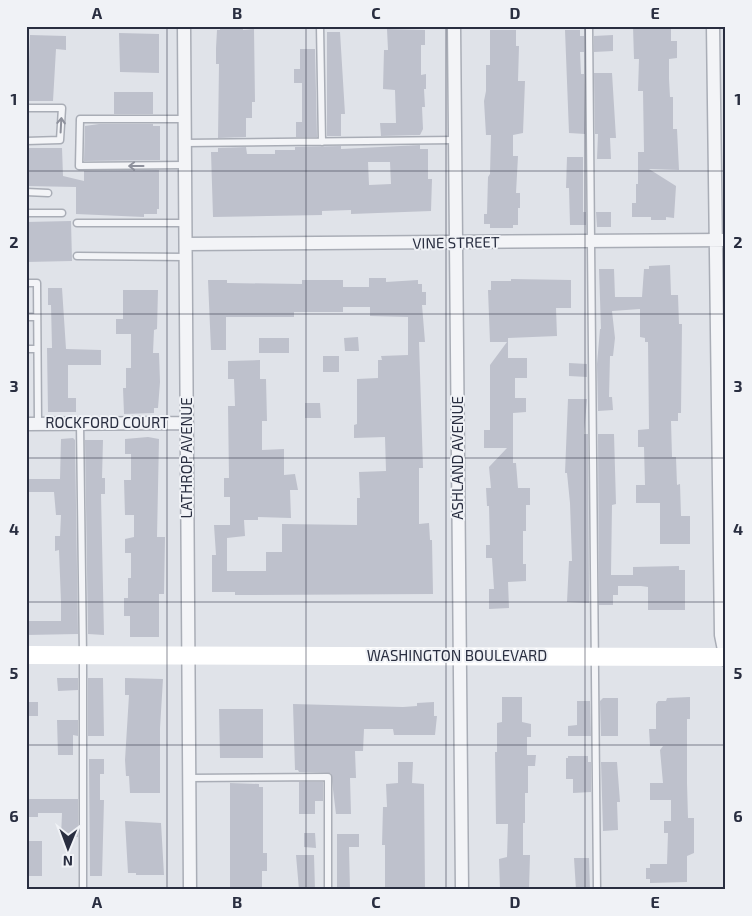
<svg xmlns="http://www.w3.org/2000/svg" width="752" height="916" font-family="'Exo 2',sans-serif">
<style>
.building{fill:#bec1cc;fill-rule:evenodd}
.lines{fill:none;stroke-linecap:round;stroke-linejoin:round}
.lane-casing{stroke:#a9adb6;stroke-width:9}
.street-casing{stroke:#a9adb6;stroke-width:15}
.lane{stroke:#f3f4f7;stroke-width:6}
.street{stroke:#f3f4f7;stroke-width:12}
.secondary{stroke:#fff;stroke-width:18}
.oneway{stroke:#8e919c}
.grid{fill:none;stroke:#292e40;stroke-width:1;stroke-opacity:0.55}
.labels{text-anchor:middle;stroke-width:4;stroke-linejoin:round;paint-order:stroke}
.street-label{font-size:15px;fill:#292e40;stroke:#f0f2f6}
.neatline{fill:none;stroke:#292e40;stroke-width:2}
.grid-label{font-size:16px;text-anchor:middle;font-weight:bold;fill:#292e40}
</style>
<rect width="100%" height="100%" fill="#e0e3e9"/>
<path class="building" d="M220 26H243V30L254 29 255 102H252V118H246V137L218 138 219 64H216V48L217 30H220Z
M633 26H671V41H677V58L669 59V79L670 97H673V129H677L679 170 649 169 676 186 674 218 666 217V220H651V217H632V203H636V184H638V152H644L643 91H638L639 59H634Z
M387 29 425 30V45H421V75L426 74V89H424L425 107H422L423 129 420 135 381 136 380 123H396L395 90 383 89 384 50H388Z
M490 30H516V46H519L518 81H525L523 133 513 135V156H518L516 193H520V208H518V225H513V228H490V224H484V214H487L488 177 490 174 491 135H486L484 101 486 91V65H490Z
M565 30H580V36H584V52H580L581 74H584L585 134 569 133Z
M327 32H340L345 114H341V136H327Z
M119 33 159 34V73L120 72Z
M30 35 66 36V50L56 49 53 101H26V61H29Z
M613 35V51L594 52V36Z
M300 49H315L317 137H296V122H302V83H294V69H300Z
M594 73H612L616 138H610L611 159H597L598 134H595Z
M114 92H153V114H114Z
M99 124H153V126H160V160L84 161 85 126Z
M420 145V149H428V179H432L431 211 351 214V210L322 211V215L213 217 211 152H218V148L246 147 247 154H275V150H295V147L341 146V149ZM368 162H390L391 184 369 185Z
M26 148H62L63 176 84 181V171L159 170V209H157V214H144V217L76 214V187L26 186Z
M567 157H583V212H586V225H570L569 188H566Z
M596 212H611V227H597Z
M71 221 72 261 26 262V222Z
M670 265 671 295H678L679 324H682L681 413H678V421H671L672 457H676L677 485 680 484 681 516H690V544H660V503H636V485H645L644 447H638V430L649 429 648 342H645V338L640 337V309L612 311 615 338 613 356H610L609 397H612L613 410 598 411 597 364 600 329H601L599 269H614L615 297H642L644 269H649V266Z
M369 278H386V282L418 280V284H422V292H426V305H422L425 342H419L423 468H419V524L429 523 430 540H432L433 594 235 595V592H212V555H216L214 525H230V497H224V478H229L228 406H235L234 379H228V361L260 360V379H266L267 421H262V450L284 449V475L295 474 298 490H290L291 518 258 517V520H244L245 536 227 538V571H266V552H282V524L357 525V498H360L359 472 386 471 385 437 354 438V425L357 424V379L378 378V360H382L381 356 408 355V317L370 316V307H343V312H294V317H226V350H211L208 280H227V283L302 284V280H343V287H369Z
M511 279 571 280V308H556L557 336 508 338V358H527V378H515V398H526V412L513 413V463H516L518 488H530V505H526V531H523V564H526V581L508 582 509 608 489 609V589H494L492 558H486V545H490L489 506H487L486 488H491L489 467 507 448H484V430H490V365L507 342H490L488 290H491V281H511Z
M48 288H62L66 349 101 350V365H68V398H76V412H48L47 348H52L51 305H48Z
M123 290H158L157 329 154 330 153 353H159L160 382 158 408H154V413L124 414 123 388H126V368H131V334H116V319H123Z
M358 337 359 351H345L344 338Z
M259 338H289V353H259Z
M323 356H339V372H323Z
M569 363 587 364V377L569 376Z
M568 399H587L584 434H588L589 603 567 602 569 561H572L570 503 567 473H565Z
M305 403H320L321 418H305Z
M598 434H614L616 504 612 505 611 575H633V567L679 566V570H685V610H648V587L641 586H618V595H613V605H599Z
M148 437 159 439 157 537H165L164 594H159V637H130V616H124V598H128V578H131V553H125V539L134 537V515H125L124 480H131V454H125V439Z
M73 438 75 440 78 634 26 635V621H61V602L59 550 55 551V536H60L61 515H56L54 492H26V479H60L61 439Z
M85 440H103L102 478H105V494H101L104 635 88 634Z
M57 678H78V690L58 691Z
M88 678H103L104 736H88Z
M125 678 163 679 160 728V793H130L129 776H126L125 760 129 695H125Z
M502 697H522V722L531 724V737H527V755H536L535 766H528V793H525V823H523V855H530L529 890H500L499 859 507 857 508 824H496L495 752H497V723L502 722Z
M690 697V719H687V783L688 818H694V853L687 856V882L650 883V879H646V868H650V864H667L668 833H664V821H671V800H650V783H663L660 750 663 746H650L649 729H656V704L658 701H666L667 698Z
M603 698H618V736H601L600 701Z
M577 701H590L591 736H568V726L577 725Z
M26 702H38V716H26Z
M434 702V716H437L435 735H394L393 729H364L363 751H355L356 778H350L351 814H336L331 773 299 772 298 770H295L293 704 403 707 417 706V703Z
M219 709H263V758H220Z
M57 720H78V736L73 735V755H58Z
M568 756H588V762H591V792L573 793V779H566V758H568Z
M89 759H104V774H100V800H104L102 876H90Z
M398 762H413L412 783 424 784 425 890H385V845H382L383 807H387L386 784 398 783Z
M601 762H617L620 802H617L618 830 603 831Z
M299 782H323V801H315V814H299Z
M230 783 259 784V787H263V853H267V871H262V890H230Z
M26 799H78V837H61L62 813H38V817H26Z
M125 821 161 823 164 875H136V873H128Z
M304 833H315L316 848 304 847Z
M337 834H359V847H349L350 890H337Z
M26 841H42V876H26Z
M296 855H314L315 890H299Z
M574 858H589L590 890H576Z"/>
<g class="lines">
<defs>
<path id="lane" d="M320 26 322 142
M589 26 597 890
M26 108H62L60 140 26 141
M185 119H80L79 166 185 165
M185 143 455 140
M26 192 48 193
M26 213H62
M77 223H186
M77 256 186 257
M26 283H37L38 423
M26 317H37
M26 349H37
M80 423 83 656V890
M189 778 328 777V890"/>
<path id="street" d="M184 26 190 890
M454 26 462 890
M713 26 721 635 726 660
M186 244 726 240
M26 424 187 423"/>
</defs>
<use href="#lane" class="lane-casing"/>
<use href="#street" class="street-casing"/>
<use href="#lane" class="lane"/>
<use href="#street" class="street"/>
<path class="secondary" d="M26 655 726 657"/>
</g>
<defs><path id="oneway-shaft" d="M-6 0H5M1.5-3L5.5 0L1.5 3" fill="none" stroke-width="1.6" stroke-linecap="round" stroke-linejoin="round" transform="scale(1.25)"/></defs>
<g class="oneway">
<use href="#oneway-shaft" transform="translate(61 125) rotate(-87)"/>
<use href="#oneway-shaft" transform="translate(136 166) rotate(180)"/>
</g>
<path class="grid" d="M167 26V890M306 26V890M446 26V890M585 26V890M26 171H726M26 314H726M26 458H726M26 602H726M26 745H726"/>
<g class="labels">
<g class="street-label">
<text transform="translate(456 243) rotate(-1)" y="5">VINE STREET</text>
<text x="107" y="428">ROCKFORD COURT</text>
<text transform="translate(187 458) rotate(-90)" y="5">LATHROP AVENUE</text>
<text transform="translate(458 458) rotate(-90)" y="5">ASHLAND AVENUE</text>
<text x="457" y="661">WASHINGTON BOULEVARD</text>
</g>
</g>
<rect width="752" height="916" fill="none" stroke="#f0f2f6" stroke-width="55"/>
<g transform="translate(68 848) rotate(181)" stroke="#f0f2f6" stroke-width="4" paint-order="stroke">
<path d="M0-4L9 19L0 12L-9 19Z" fill="#292e40"/>
<text y="-8" font-size="14" font-weight="bold" text-anchor="middle" fill="#292e40">N</text>
</g>
<rect x="28" y="28" width="696" height="860" class="neatline"/>
<g class="grid-label">
<text x="97" y="19">A</text>
<text x="237" y="19">B</text>
<text x="376" y="19">C</text>
<text x="515" y="19">D</text>
<text x="655" y="19">E</text>
<text x="14" y="105">1</text>
<text x="738" y="105">1</text>
<text x="14" y="248">2</text>
<text x="738" y="248">2</text>
<text x="14" y="392">3</text>
<text x="738" y="392">3</text>
<text x="14" y="535">4</text>
<text x="738" y="535">4</text>
<text x="14" y="679">5</text>
<text x="738" y="679">5</text>
<text x="14" y="822">6</text>
<text x="738" y="822">6</text>
<text x="97" y="908">A</text>
<text x="237" y="908">B</text>
<text x="376" y="908">C</text>
<text x="515" y="908">D</text>
<text x="655" y="908">E</text>
</g>
</svg>
